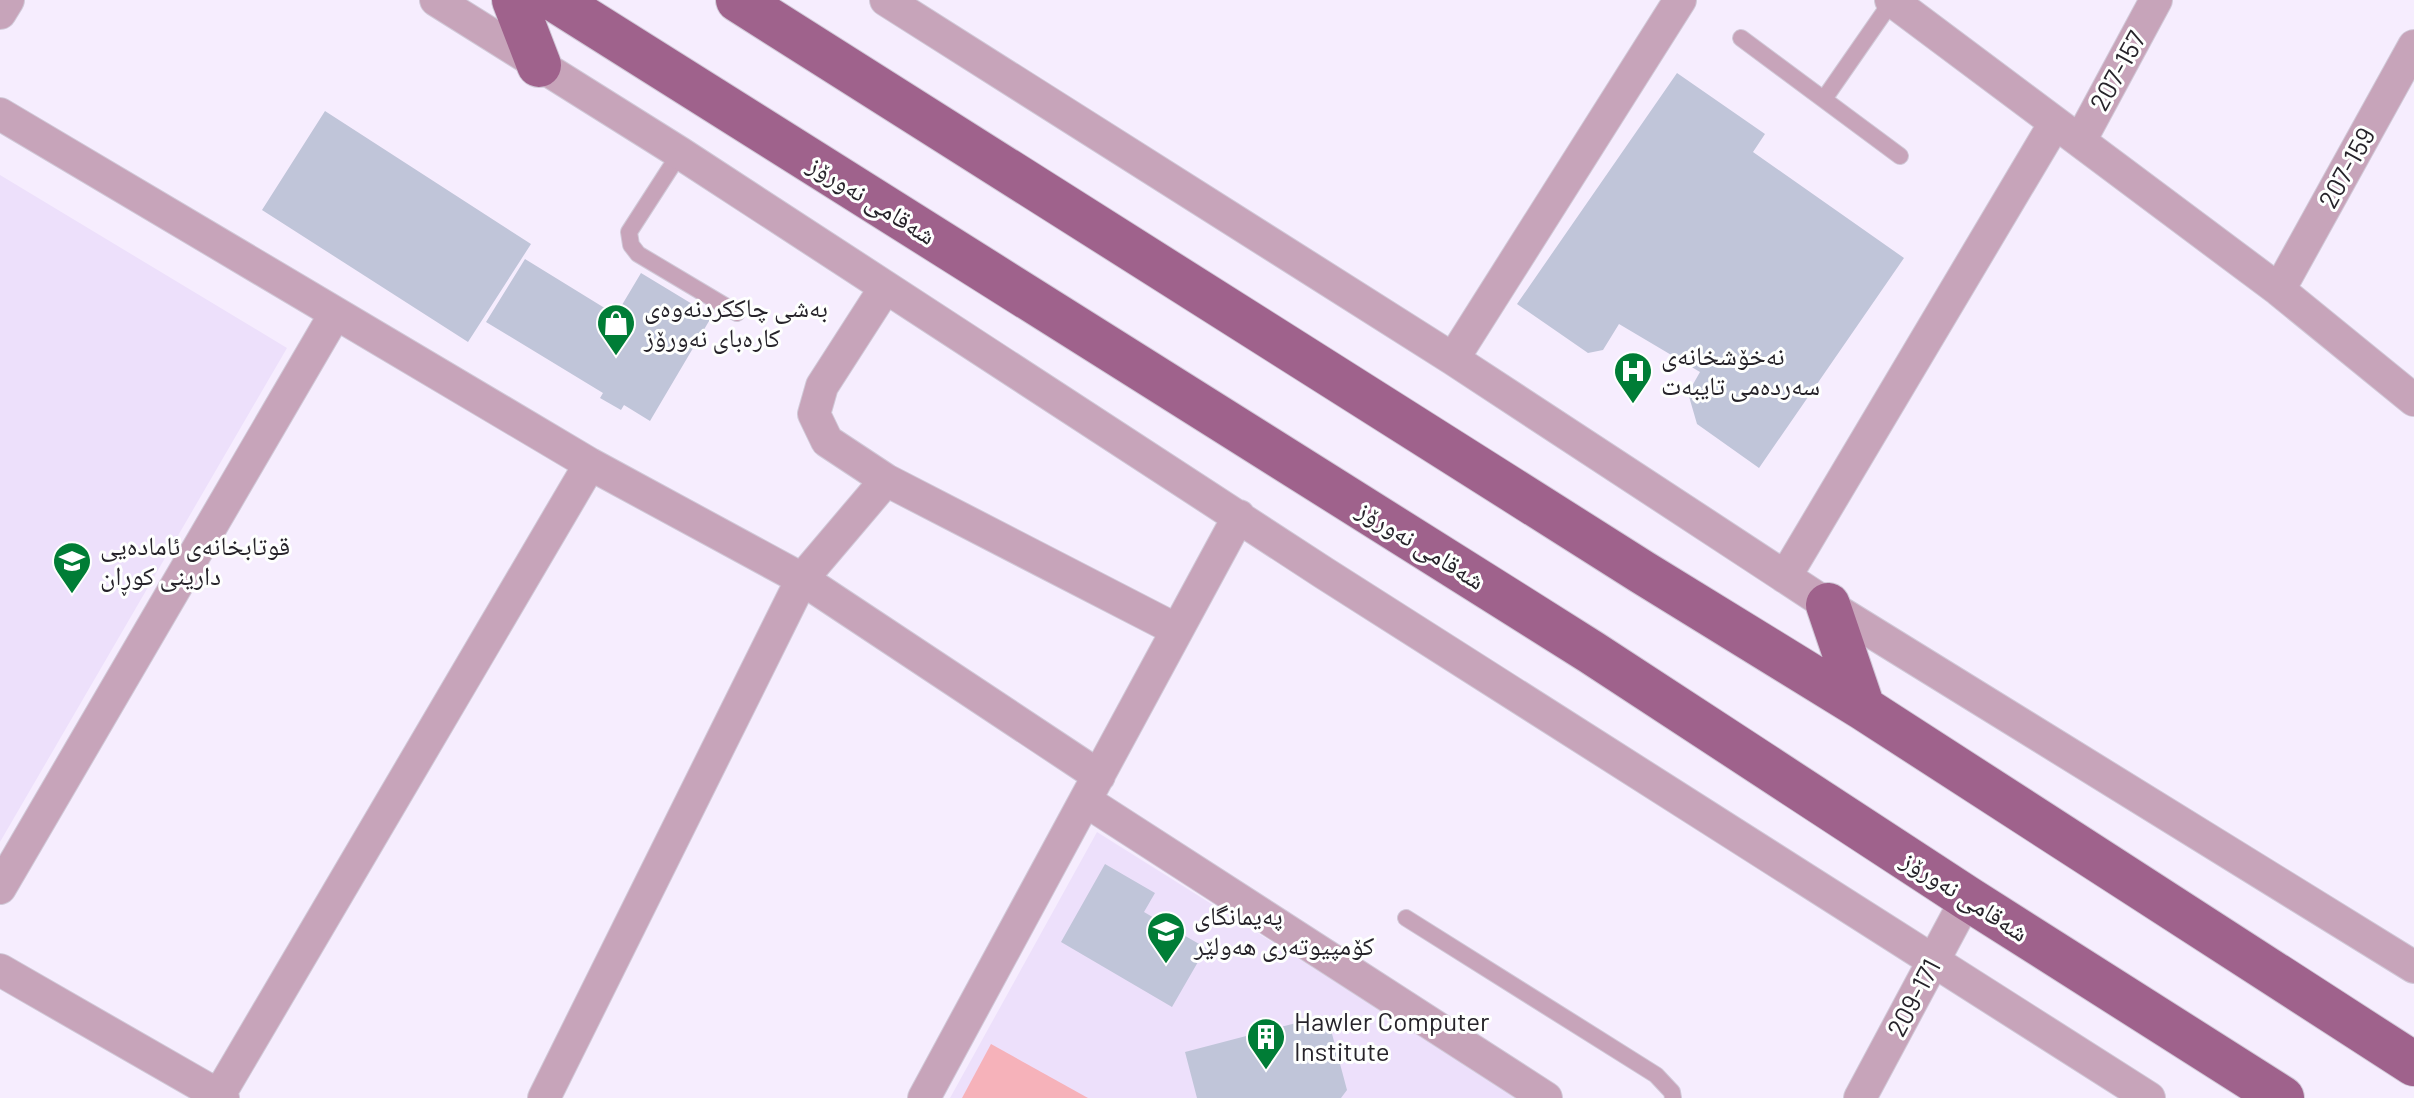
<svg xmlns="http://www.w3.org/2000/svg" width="2414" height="1098" font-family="Barlow,'Noto Naskh Arabic',sans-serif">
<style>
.built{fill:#ede0fb}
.green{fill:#f6b2ba}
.building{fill:#c0c5d9}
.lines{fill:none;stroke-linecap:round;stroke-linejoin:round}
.lane-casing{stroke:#d1c9d8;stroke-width:18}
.street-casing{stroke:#d1c9d8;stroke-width:34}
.primary-casing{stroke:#d1c9d8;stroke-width:46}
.lane{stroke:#c7a4ba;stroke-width:16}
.street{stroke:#c7a4ba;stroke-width:32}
.primary{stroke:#9f628c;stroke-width:44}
.labels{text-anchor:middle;stroke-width:6;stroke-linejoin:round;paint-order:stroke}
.street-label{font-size:26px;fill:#26232a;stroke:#fefffe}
.poi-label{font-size:26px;fill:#26232a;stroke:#fefffe;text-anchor:start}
</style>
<rect width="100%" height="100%" fill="#f6edfe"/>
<path class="built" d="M0 175 287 348 0 842Z
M1097 832 1520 1098H950Z"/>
<path class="green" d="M991 1044 1088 1098H962Z"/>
<path class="building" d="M1677 73 1765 134 1753 152 1904 258 1759 468 1697 424 1688 393 1700 372 1619 324 1603 350 1588 353 1517 304Z
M325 111 531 244 468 342 262 210Z
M525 259 616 315 641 273 712 316 650 421 624 405 621 410 600 398 603 393 486 322Z
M1105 864 1155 893 1144 912 1206 948 1172 1007 1061 942Z
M1327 1015 1347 1090 1341 1098H1197L1185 1052Z"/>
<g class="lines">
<defs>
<path id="lane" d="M1741 38 1900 156
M1824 99 1892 1
M680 153 629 232 631 245 638 254 737 313
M1406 918 1656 1075 1672 1092 1673 1098"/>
<path id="street" d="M436 0 680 153 1324 573 2149 1098
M886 0 1453 359 1828 605 2414 967
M1891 0 2279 290 2414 400
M0 13 8 0
M0 114 590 464 802 579 1099 776
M2080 141 2156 0
M885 288 822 386 814 414 827 441 886 480 1177 630
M2279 290 2414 46
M1453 359 1680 0
M1785 577 2055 123
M1086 801 1546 1098
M0 888 335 314
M0 970 223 1098
M219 1095 590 464
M544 1098 802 579 886 480
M924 1098 1239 516
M1860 1098 1967 898"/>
<path id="primary" d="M514 0 539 65
M555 0 1591 652 1967 898 2282 1098
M738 0 1642 572 1863 708 2414 1064
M1828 605 1863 708"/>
</defs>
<use href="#lane" class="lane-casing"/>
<use href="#street" class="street-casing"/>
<use href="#primary" class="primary-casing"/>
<use href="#lane" class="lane"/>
<use href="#street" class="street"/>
<use href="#primary" class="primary"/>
</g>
<defs>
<symbol id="shop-pin" viewBox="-11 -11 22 30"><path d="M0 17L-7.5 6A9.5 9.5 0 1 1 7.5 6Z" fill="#007d36" stroke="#fefffe"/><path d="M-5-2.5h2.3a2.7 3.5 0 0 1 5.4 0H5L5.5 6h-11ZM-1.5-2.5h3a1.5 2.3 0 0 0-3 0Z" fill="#fff"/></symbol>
<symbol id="hospital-pin" viewBox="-11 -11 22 30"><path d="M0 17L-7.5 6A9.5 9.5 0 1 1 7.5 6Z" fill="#007d36" stroke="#fefffe"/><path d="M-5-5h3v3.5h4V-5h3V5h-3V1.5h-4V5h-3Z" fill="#fff"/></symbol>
<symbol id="school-pin" viewBox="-11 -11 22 30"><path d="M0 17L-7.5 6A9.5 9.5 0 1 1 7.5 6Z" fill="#007d36" stroke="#fefffe"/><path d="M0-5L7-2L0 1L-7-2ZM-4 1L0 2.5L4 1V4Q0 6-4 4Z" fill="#fff"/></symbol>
<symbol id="university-pin" viewBox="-11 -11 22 30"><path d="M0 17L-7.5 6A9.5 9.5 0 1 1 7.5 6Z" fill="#007d36" stroke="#fefffe"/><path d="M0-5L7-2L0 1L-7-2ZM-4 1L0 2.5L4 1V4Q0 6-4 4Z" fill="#fff"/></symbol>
<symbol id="building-pin" viewBox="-11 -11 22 30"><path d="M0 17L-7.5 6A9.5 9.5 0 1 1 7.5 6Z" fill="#007d36" stroke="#fefffe"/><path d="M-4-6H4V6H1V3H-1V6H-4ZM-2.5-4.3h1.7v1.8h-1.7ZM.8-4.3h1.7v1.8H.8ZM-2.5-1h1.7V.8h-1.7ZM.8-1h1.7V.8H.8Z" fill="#fff"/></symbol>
</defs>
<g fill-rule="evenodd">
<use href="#shop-pin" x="594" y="301" width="44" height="60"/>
<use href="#hospital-pin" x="1611" y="349" width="44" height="60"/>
<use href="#school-pin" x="50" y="539" width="44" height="60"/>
<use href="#university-pin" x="1144" y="909" width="44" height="60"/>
<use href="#building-pin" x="1244" y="1015" width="44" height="60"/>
</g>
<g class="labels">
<g class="street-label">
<text transform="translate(2118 71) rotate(-61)" y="9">207-157</text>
<text transform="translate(2347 168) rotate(-61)" y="9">207-159</text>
<text transform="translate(872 200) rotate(32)" y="9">شەقامی نەورۆز</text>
<text transform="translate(1421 545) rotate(32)" y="9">شەقامی نەورۆز</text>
<text transform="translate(1965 896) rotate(33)" y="9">شەقامی نەورۆز</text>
<text transform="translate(1914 998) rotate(-62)" y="9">209-171</text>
</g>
<g class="poi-label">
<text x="644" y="317">به‌شی چاككردنه‌وه‌ی<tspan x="644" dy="30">كاره‌بای نه‌ورۆز</tspan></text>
<text x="1661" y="365">نەخۆشخانەی<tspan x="1661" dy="30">سەردەمی تایبەت</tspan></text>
<text x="100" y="555">قوتابخانەی ئامادەیی<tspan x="100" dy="30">دارینی کوڕان</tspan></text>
<text x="1194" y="925">پەیمانگای<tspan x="1194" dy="30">کۆمپیوتەری هەولێر</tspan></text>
<text x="1294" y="1031">Hawler Computer<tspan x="1294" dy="30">Institute</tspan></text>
</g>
</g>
</svg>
